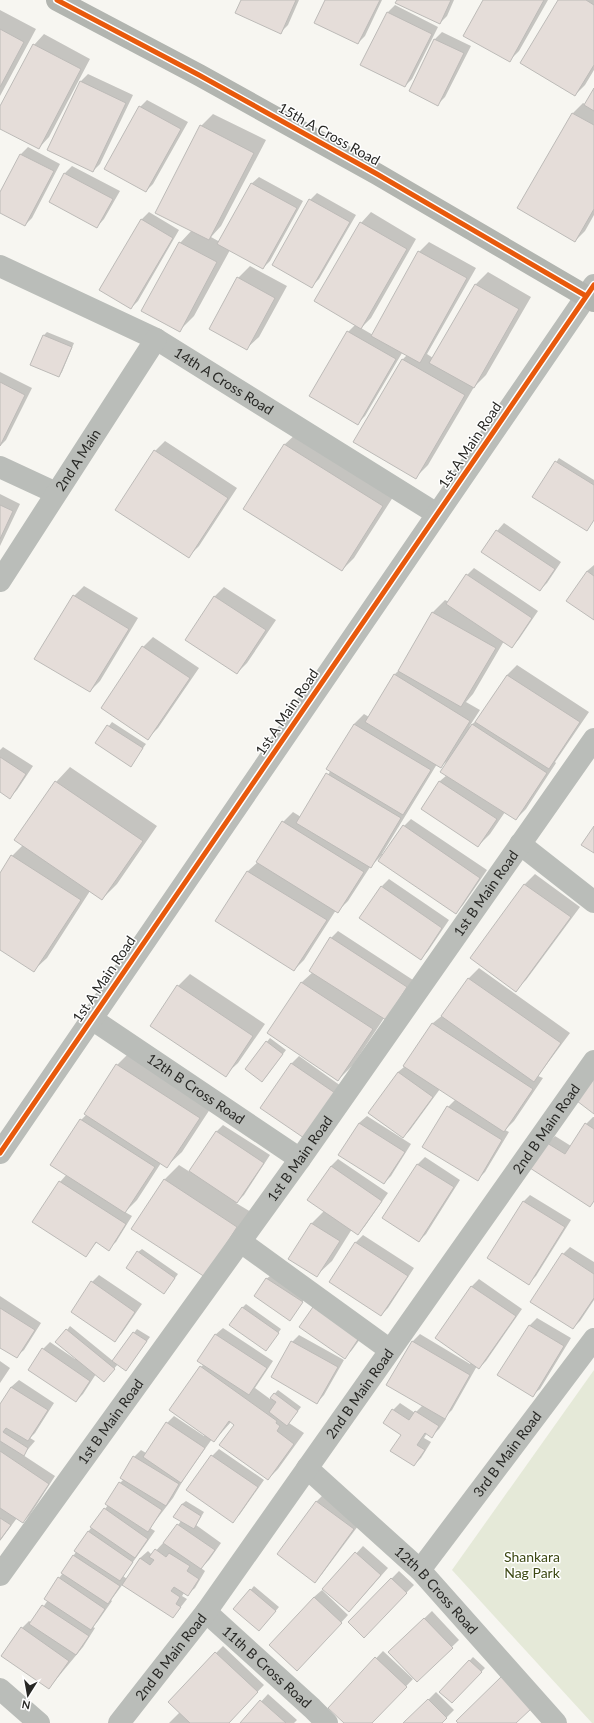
<svg xmlns="http://www.w3.org/2000/svg" width="594" height="1723" font-family="Lato,sans-serif">
<style>
.green{fill:#e5e9d8}
.shadow{fill:#0003}
.building{fill:#e5ddd9;stroke:#bdbbb8}
.lines{fill:none;stroke-linecap:round;stroke-linejoin:round}
.minor{stroke:#babdb9;stroke-width:22}
.major{stroke:#b2b5b0;stroke-width:22}
.cycleway-casing{stroke:#fff;stroke-width:8}
.cycleway{stroke:#e8590c;stroke-width:5}
.labels{text-anchor:middle;stroke-width:3;stroke-linejoin:round;paint-order:stroke}
.street-label{font-size:14px;fill:#282825;stroke:#fff}
.park-label{font-size:14px;fill:#3c4813;stroke:#fff}
</style>
<rect width="100%" height="100%" fill="#f7f6f1"/>
<path class="green" d="M594 1370V1723H592L452 1570Z"/>
<path class="shadow" d="M242 0H299L288 25 281 32Z
M327 0H382L365 36 358 43Z
M398 0H454L447 16 440 23Z
M484 0H548L519 51 509 61Z
M559 0H594V70L585 85 575 95Z
M395 5 438 27 412 79 405 86 388 12Z
M0 10 36 29 0 96Z
M442 32 471 46 445 97 438 104 410 90 435 39Z
M44 34 90 59 49 137 39 148 0 127V108L34 45Z
M88 74 133 95 100 164 93 171 48 149 81 81Z
M594 90V215L585 231 575 241 519 208 573 113 583 103 585 104Z
M147 100 188 122 153 184 146 191 140 107Z
M213 114 266 140 221 226 211 237 220 242 251 184 259 177 303 201 270 261 263 268 230 250 194 316 179 331 180 243 192 230 201 126Z
M28 147 60 164 32 218 25 225 0 212V194L21 154Z
M72 166 120 191 104 219 97 227 50 202 65 173Z
M317 193 356 215 319 279 312 286 310 200Z
M149 212 179 230 138 301 131 308 100 289 142 219Z
M371 212 416 239 371 318 361 328 373 335 419 252 429 242 476 268 427 354 433 358 475 285 488 272 531 297 486 375 474 387 428 465 416 477 402 360 407 355 402 353 365 416 358 423 348 332 356 324 361 223Z
M250 266 287 286 259 337 246 349 238 278Z
M47 332 74 343 62 372 59 376 32 364 44 335Z
M0 372 32 388 6 440 0 446Z
M297 433 395 494 354 558 342 570 284 445Z
M165 441 237 488 199 546 189 556 155 451Z
M559 458 594 480V520L587 530 534 496Z
M0 494 20 504 0 546Z
M504 523 561 562 547 583 540 590 497 531Z
M594 565V619L587 571Z
M474 568 538 611 519 639 512 647 504 641 473 694 466 702 480 710 469 727 478 719 507 675 517 665 589 712 555 762 556 763 526 809 516 819 505 812 490 834 478 846 422 808 440 781 447 775 449 760 441 766 437 764 382 854 384 855 404 826 411 819 487 870 463 905 455 913 382 855 370 867 348 901 338 911 336 910 304 960 294 970 217 921 248 871 258 862 283 822 293 812 301 817 331 770 354 724 364 714 369 717 394 675 400 669 433 612 445 600 449 602 467 575Z
M84 586 138 618 100 681 90 691 74 596Z
M224 587 276 620 247 663 237 673 214 597Z
M153 637 199 668 158 728 148 738 102 707 143 647Z
M112 722 146 744 130 766 96 743Z
M3 747 33 766 17 790 10 797 0 791V750Z
M70 767 157 826 117 884 102 899 90 891 47 958 34 970 0 948V875L12 856 23 845 56 782Z
M535 874 580 907 526 980 515 990 471 958 525 884Z
M389 879 449 920 428 951 421 959 382 886Z
M338 931 413 980 384 1018 353 1065 338 1080 268 1033 302 982 313 972 331 938Z
M479 968 570 1033 538 1076 543 1078 514 1121 505 1130 509 1132 485 1172 478 1179 448 1107 456 1099 440 1089 410 1130 403 1137 398 1072 404 1067 433 1023 444 1014 469 978Z
M190 974 265 1024 238 1063 225 1075 178 986Z
M270 1038 286 1050 266 1077 246 1068Z
M132 1050 214 1103 182 1152 167 1166 161 1163 137 1200 125 1212 132 1216 116 1242 108 1249 97 1242 86 1255 34 1222 60 1182 67 1174 81 1120 87 1114 117 1065Z
M299 1056 341 1086 304 1137 291 1064Z
M367 1116 411 1144 391 1176 384 1183 359 1123Z
M593 1117H594V1201L590 1206 548 1143 555 1136 571 1146 586 1124Z
M223 1125 270 1155 244 1195 236 1203 251 1212 220 1261 164 1180 179 1165 190 1172 216 1132Z
M425 1157 460 1180 426 1234 419 1241 417 1165Z
M338 1159 388 1193 365 1226 358 1234 352 1229 332 1261 317 1275 290 1258 312 1223 324 1211 331 1166Z
M530 1195 571 1220 536 1276 529 1283 523 1202Z
M363 1235 414 1268 388 1308 381 1315 330 1282 356 1242Z
M570 1247 594 1262V1300L580 1321 573 1328 563 1254Z
M142 1249 178 1274 167 1289 138 1252Z
M99 1275 142 1304 122 1333 115 1341 92 1282Z
M270 1276 305 1298 290 1319 266 1279Z
M479 1279 522 1309 486 1361 479 1368 477 1366 452 1410 444 1418 446 1419 439 1429 432 1436 427 1433 424 1438 431 1442 421 1458 414 1465 393 1410 400 1403 415 1413 423 1405 412 1342 420 1334 470 1364 471 1362 436 1338 472 1286Z
M0 1296 41 1323 24 1350 16 1357 0 1346Z
M321 1300 366 1331 352 1350 345 1357Z
M246 1304 281 1329 266 1350 242 1308Z
M537 1318 571 1338 540 1389 532 1396 499 1375 530 1325Z
M70 1326 113 1361 137 1329 150 1337 129 1366 118 1364 107 1377 96 1374 83 1394 76 1401 43 1349 50 1342 75 1359 76 1357 67 1330Z
M223 1328 273 1361 255 1388 270 1399 278 1390 301 1407 289 1423 304 1433 278 1469 268 1479 235 1425 231 1422 214 1441 212 1439 185 1477 173 1498 150 1528 155 1531 123 1576 127 1579 140 1558 148 1551 152 1555 163 1543 164 1544 181 1521 182 1504 186 1501 204 1512 196 1525 221 1543 209 1560 201 1568 205 1571 195 1588 187 1595 184 1593 182 1596 187 1599 173 1617 123 1584 111 1600 112 1601 98 1621 93 1627 95 1628 83 1647 49 1688 22 1628 29 1621 32 1623 48 1600 59 1578 63 1573 88 1532 108 1505 120 1483 124 1479 134 1457 141 1450 146 1453 167 1423 174 1416 204 1436 205 1434 201 1367 204 1364 215 1335Z
M299 1335 344 1360 324 1395 317 1403 292 1342Z
M0 1361 10 1368 0 1383Z
M19 1380 54 1403 35 1433 30 1438 35 1441 23 1455 55 1476 30 1515 23 1522 17 1518 0 1541V1406L11 1387Z
M219 1449 264 1480 240 1514 233 1521 212 1456Z
M324 1494 361 1522 322 1574 315 1581 316 1502Z
M363 1546 388 1568 356 1604 324 1589Z
M399 1571 414 1585 364 1636 349 1622Z
M254 1586 279 1607 263 1626 235 1609Z
M322 1590 348 1615 304 1663 314 1597Z
M432 1611 459 1640 417 1681 389 1652Z
M223 1646 264 1685 228 1723H169L180 1712 216 1653Z
M383 1651 413 1679 371 1723H345L329 1708Z
M473 1657 485 1668 452 1702 441 1692Z
M436 1692 454 1710 441 1723H405Z
M268 1694 297 1720 294 1723H242Z"/>
<path class="building" d="M241 0H296L281 34 235 13Z
M325 0H380L358 44 314 23Z
M397 0H451L440 24 395 3Z
M483 0H544L510 62 463 36Z
M558 0H586L594 5V65L575 96 520 63Z
M387 12 432 34 405 87 360 65Z
M0 29 24 42 0 87Z
M434 39 464 53 438 106 409 91Z
M33 44 81 69 39 149 0 129V106Z
M80 81 126 103 93 172 47 150Z
M594 88V111L584 105Z
M139 106 181 129 146 192 104 169Z
M572 113 594 125V209L575 242 517 208Z
M200 125 254 153 209 240 155 213Z
M20 154 54 171 25 226 0 213V192Z
M64 173 113 199 97 228 49 202Z
M251 183 297 208 263 269 217 244Z
M309 199 350 222 312 288 272 265Z
M141 219 173 238 131 309 99 290Z
M360 222 407 249 361 329 314 301Z
M179 242 217 262 180 332 141 311Z
M418 251 467 278 420 363 371 336Z
M237 277 275 298 247 350 209 329Z
M475 284 519 309 474 388 429 363Z
M347 331 396 359 358 425 309 396Z
M43 335 72 347 59 377 30 365Z
M402 359 465 395 416 479 353 442Z
M0 382 25 395 0 446Z
M284 444 383 506 342 571 243 509Z
M154 450 228 498 189 558 115 510Z
M555 461 594 485V520L587 531 532 497Z
M0 505 13 511 0 539Z
M496 530 555 569 540 591 481 552Z
M587 571 594 576V620L566 601Z
M466 574 532 618 512 648 446 604Z
M73 595 129 629 90 692 34 659Z
M214 596 266 630 237 674 185 640Z
M432 612 496 648 461 707 398 671Z
M142 646 190 678 148 740 101 708Z
M394 674 470 721 441 768 365 722Z
M507 675 580 722 549 769 475 722Z
M354 724 431 770 403 815 326 769Z
M472 724 547 773 516 820 440 772Z
M107 725 143 748 131 767 95 743Z
M0 757 26 774 10 799 0 792Z
M326 773 401 818 371 868 296 823Z
M55 781 143 841 102 900 14 840Z
M439 781 497 819 478 847 421 809Z
M282 821 364 872 338 913 256 862Z
M403 825 480 878 456 914 378 861Z
M594 826V853L581 845Z
M11 855 81 900 34 972 0 950V873Z
M247 871 327 920 294 971 215 921Z
M524 884 571 917 516 992 470 958Z
M381 886 442 928 421 960 359 918Z
M330 937 407 987 386 1020 309 971Z
M468 978 561 1043 534 1082 441 1016Z
M301 982 373 1029 338 1081 267 1033Z
M177 985 253 1036 226 1077 150 1026Z
M432 1023 533 1089 504 1132 403 1066Z
M266 1041 283 1054 262 1082 245 1069Z
M291 1063 335 1093 304 1138 260 1108Z
M116 1064 200 1118 167 1168 84 1114Z
M398 1072 433 1097 403 1138 368 1113Z
M594 1078V1114L577 1101Z
M447 1106 502 1140 478 1181 422 1147Z
M80 1119 155 1167 125 1213 50 1165Z
M359 1123 405 1152 384 1184 338 1155Z
M585 1123 594 1129V1201L590 1207 530 1168 547 1143 565 1154Z
M216 1131 264 1163 237 1203 189 1171Z
M417 1164 454 1187 419 1242 382 1218Z
M331 1166 382 1201 358 1235 307 1200Z
M164 1179 237 1227 205 1277 131 1229Z
M59 1181 126 1224 109 1251 96 1242 86 1257 32 1222Z
M523 1201 565 1227 529 1285 487 1258Z
M311 1223 340 1241 317 1277 288 1259Z
M355 1242 408 1276 381 1316 329 1282Z
M137 1251 175 1278 164 1294 126 1268Z
M562 1253 594 1274V1298L573 1329 530 1302Z
M266 1278 303 1302 290 1321 254 1296Z
M91 1281 135 1312 115 1342 71 1312Z
M471 1286 516 1316 479 1369 435 1338Z
M242 1307 279 1333 266 1351 229 1325Z
M313 1307 359 1338 345 1359 299 1327Z
M0 1308 35 1330 17 1358 0 1348Z
M529 1325 564 1346 533 1397 497 1375Z
M66 1329 115 1369 104 1382 55 1342Z
M133 1332 147 1341 126 1371 112 1361Z
M215 1334 267 1368 249 1395 197 1361Z
M291 1341 338 1367 317 1404 271 1377Z
M412 1341 470 1375 445 1419 386 1385Z
M42 1348 90 1381 76 1402 28 1370Z
M200 1366 277 1421 276 1423 280 1426 277 1431 294 1444 268 1480 219 1445 234 1425 229 1421 214 1442 169 1410Z
M11 1387 48 1410 28 1441 6 1428 3 1432 28 1448 24 1456 0 1441V1404Z
M274 1393 298 1411 287 1426 269 1412 276 1402 270 1398Z
M392 1409 409 1420 415 1411 439 1426 432 1438 425 1433 417 1445 425 1450 414 1466 390 1451 401 1435 383 1423Z
M166 1422 205 1448 181 1483 143 1457Z
M0 1451 49 1484 23 1523 0 1508Z
M211 1455 258 1487 233 1523 186 1490Z
M133 1456 179 1484 166 1506 120 1478Z
M119 1482 162 1510 148 1532 105 1504Z
M316 1501 354 1529 315 1583 277 1554Z
M182 1504 201 1516 194 1529 173 1517Z
M104 1508 148 1539 135 1558 90 1527Z
M0 1518 11 1525 0 1540Z
M177 1524 215 1550 201 1569 163 1543Z
M88 1531 133 1562 120 1581 74 1551Z
M155 1549 166 1557 169 1553 190 1566 187 1571 199 1579 188 1596 174 1587 171 1591 180 1597 176 1604 181 1607 173 1618 122 1585 140 1558 150 1565 154 1560 149 1557Z
M355 1552 381 1575 349 1612 322 1589Z
M73 1555 120 1586 108 1604 61 1573Z
M58 1577 105 1609 91 1630 44 1599Z
M391 1578 407 1593 364 1638 348 1622Z
M250 1589 276 1611 259 1631 233 1609Z
M314 1597 342 1623 297 1671 269 1645Z
M42 1605 89 1636 76 1655 29 1624Z
M424 1618 453 1648 417 1682 388 1652Z
M21 1627 69 1661 49 1689 1 1656Z
M215 1652 258 1692 229 1723H190L168 1702Z
M375 1657 407 1687 372 1723H344L328 1708Z
M469 1660 482 1672 452 1703 439 1692Z
M502 1676 532 1708 516 1723H458L456 1721Z
M428 1699 447 1718 442 1723H403Z
M260 1700 286 1723H240Z"/>
<g class="lines">
<g class="minor">
<path id="s1" d="M0 266 156 339 437 514"/>
<path d="M0 467 56 493"/>
<path id="s2" d="M0 581 156 339"/>
<path d="M520 844 594 902"/>
<path id="s3" d="M92 1019 300 1159"/>
<path d="M0 1153 594 285"/>
<path d="M241 1242 390 1350"/>
<path id="s4" d="M307 1468 420 1570 556 1723"/>
<path id="s5" d="M420 1570 594 1339"/>
<path id="s6" d="M0 1575 300 1159 594 739"/>
<path id="s7" d="M206 1612 312 1708 327 1723"/>
<path d="M0 1689 39 1723"/>
<path id="s8" d="M119 1723 206 1612 594 1061"/>
</g>
<path class="major" d="M57 0 199 75 377 174 594 301"/>
<defs>
<path id="cycleway" d="M57 0 199 75 377 174 586 296
M0 1153 594 285"/>
</defs>
<use href="#cycleway" class="cycleway-casing"/>
<use href="#cycleway" class="cycleway"/>
</g>
<g class="labels">
<g class="street-label">
<text transform="translate(329 134) rotate(29)" y="5">15th A Cross Road</text>
<text dy="5" stroke="none"><textPath href="#s1" startOffset="252">14th A Cross Road</textPath></text>
<text transform="translate(470 445) rotate(-56)" y="5">1st A Main Road</text>
<text dy="5" stroke="none"><textPath href="#s2" startOffset="144">2nd A Main</textPath></text>
<text transform="translate(287 712) rotate(-56)" y="5">1st A Main Road</text>
<text dy="5" stroke="none"><textPath href="#s6" startOffset="837">1st B Main Road</textPath></text>
<text transform="translate(104 979) rotate(-56)" y="5">1st A Main Road</text>
<text dy="5" stroke="none"><textPath href="#s3" startOffset="125">12th B Cross Road</textPath></text>
<text dy="5" stroke="none"><textPath href="#s8" startOffset="732">2nd B Main Road</textPath></text>
<text dy="5" stroke="none"><textPath href="#s6" startOffset="513">1st B Main Road</textPath></text>
<text dy="5" stroke="none"><textPath href="#s8" startOffset="408">2nd B Main Road</textPath></text>
<text dy="5" stroke="none"><textPath href="#s6" startOffset="189">1st B Main Road</textPath></text>
<text dy="5" stroke="none"><textPath href="#s5" startOffset="145">3rd B Main Road</textPath></text>
<text dy="5" stroke="none"><textPath href="#s4" startOffset="178">12th B Cross Road</textPath></text>
<text dy="5" stroke="none"><textPath href="#s8" startOffset="84">2nd B Main Road</textPath></text>
<text dy="5" stroke="none"><textPath href="#s7" startOffset="82">11th B Cross Road</textPath></text>
</g>
<g class="park-label">
<text x="532" y="1562">Shankara<tspan x="532" dy="16">Nag Park</tspan></text>
</g>
</g>
<g transform="translate(28 1695) rotate(191)" stroke="#ffffff" stroke-width="3" paint-order="stroke">
<path d="M0-3L7 15L0 10L-7 15Z" fill="#282825"/>
<text y="-6" font-size="11" font-weight="bold" text-anchor="middle" fill="#282825">N</text>
</g>
</svg>
